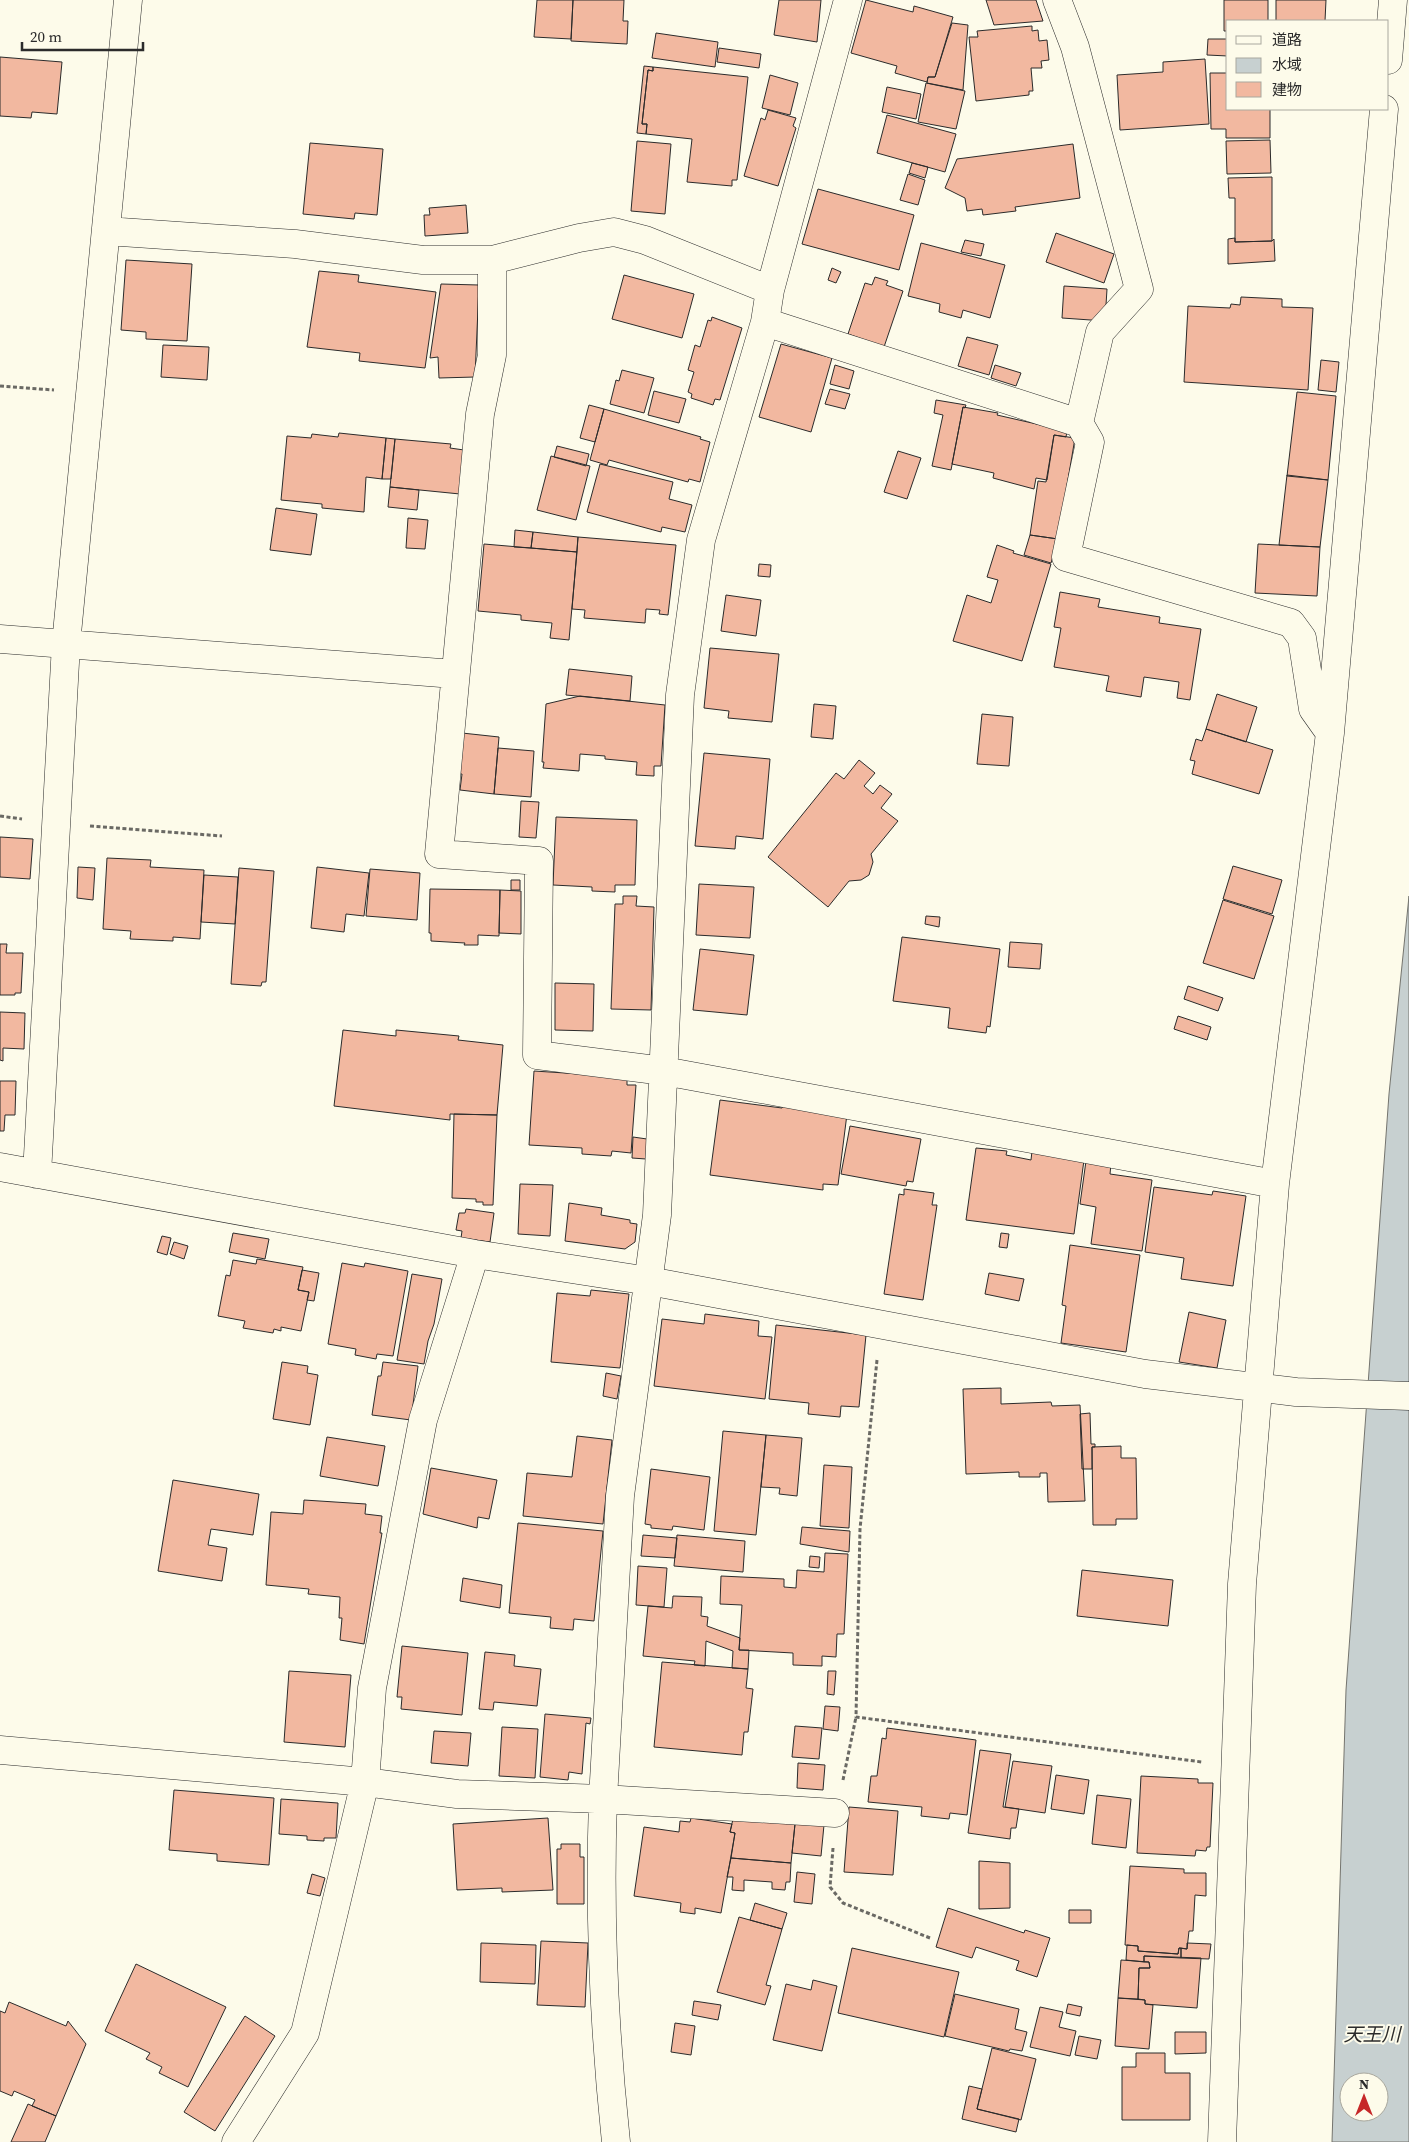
<svg xmlns="http://www.w3.org/2000/svg" width="1409" height="2142" font-family="'Source Serif 4','Noto Sans JP',serif">
<style>
.water{fill:#c7d0d0;stroke:#74746e;fill-rule:evenodd}
.building{fill:#f2b8a0;stroke:#2b2b2b}
.lines{fill:none;stroke-linecap:round;stroke-linejoin:round}
.minor-casing{stroke:#2b2b2b;stroke-width:29}
.path{stroke:#6a6964;stroke-width:3;stroke-dasharray:4 2.5;stroke-linecap:butt}
.minor{stroke:#fdfbea;stroke-width:28}
.labels{text-anchor:middle;stroke-width:4;stroke-linejoin:round;paint-order:stroke}
.water-label{font-size:19px;font-style:italic;fill:#2b2b2b;stroke:#fdfbea}
</style>
<rect width="100%" height="100%" fill="#fdfbea"/>
<path class="water" d="M1409 896V2142H1332L1346 1690 1389 1094ZM1349 2082H1379V2112H1349Z"/>
<path class="building" d="M537 0H573L571 39 534 37Z
M573 0H624L623 21H628L627 44 571 41Z
M779 0H821L817 42 774 35Z
M866 0 913 12 914 6 953 17 935 77H928L927 82 895 73 897 66 851 53Z
M986 0H1036L1043 21 994 25Z
M1224 0H1268V21H1228V31H1224Z
M1276 0H1326L1325 21H1276Z
M952 23 968 25 963 90 927 83 928 77H935Z
M1032 26V31L1038 30 1039 41 1047 40 1049 60 1041 61 1042 68H1031L1033 91H1029V95L976 101 969 37H978L977 31Z
M656 33 718 42 715 67 652 58Z
M1208 39H1228V56L1207 55Z
M719 48 761 54 759 68 717 62Z
M0 57 62 62 57 114 32 112 31 118 0 116Z
M1205 59 1209 124 1120 130 1117 75 1163 72V62Z
M644 66 653 67V71L648 70 642 124H647L646 134 637 133Z
M653 67 748 77 737 180H732V186L687 182 692 139 646 134 647 124H642L648 70 653 71Z
M1210 73H1228V109H1270V138H1226V129H1211Z
M770 75 798 83 790 115 762 108Z
M926 83 965 91 956 129 918 122Z
M887 87 921 94 916 119 882 112Z
M768 110 796 118 793 126 796 128 778 186 744 176 761 118 765 120Z
M887 115 956 134 945 172 877 153Z
M1270 140 1271 173 1227 174 1226 141Z
M637 141 671 144 665 214 631 211Z
M310 143 383 149 377 215 355 213 354 219 303 214Z
M1073 144 1080 198 1015 207 1016 211 983 215 982 209 967 211 965 198 945 188 957 159Z
M912 163 928 167 925 178 909 173Z
M908 174 925 180 918 205 900 200Z
M1272 177V241L1235 242V198H1229L1228 178Z
M818 189 914 215 899 270 802 244Z
M466 205 468 233 425 236 424 215H430L429 208Z
M1056 233 1114 254 1104 283 1046 262Z
M1235 238V242L1272 241 1274 239 1275 261 1228 264V239Z
M965 240 984 244 981 256 961 252Z
M921 243 1005 265 990 318 963 310 961 318 939 312 940 304 908 296Z
M126 260 192 264 187 341 146 339V332L121 330Z
M832 268 841 272 836 283 828 280Z
M319 271 359 275 358 282 436 292 425 368 359 361 360 353 307 347Z
M624 275 694 294 682 338 612 319Z
M875 277 888 281 886 285 903 291 884 347 848 334 865 283 872 285Z
M441 284 479 285 475 377 439 378 438 357 430 358Z
M1064 286 1107 289 1105 321 1062 318Z
M1241 297 1282 299V307L1313 308 1308 390 1184 382 1188 306 1230 308 1231 304 1240 305Z
M712 317 742 328 720 400 715 399 713 405 691 398 692 394 688 392 694 372 688 370 695 345 700 347 708 320 711 321Z
M967 337 998 345 989 375 958 366Z
M781 344 832 358 811 432 759 417Z
M163 345 209 347 207 380 161 377Z
M1321 360 1339 362 1336 392 1318 390Z
M835 365 854 371 849 389 830 384Z
M995 365 1021 373 1016 386 991 378Z
M622 370 654 378 644 413 610 404 616 380 619 381Z
M830 389 850 394 845 409 825 404Z
M654 391 686 399 679 423 648 415Z
M1297 392 1336 396 1328 480 1287 476Z
M936 400 966 405 965 408 963 407 951 470 932 466 943 415 934 413Z
M589 405 604 409 595 442 580 438Z
M963 407 998 413 997 415 1067 431 1066 437 1054 435 1047 480 1036 478 1034 489 993 478 994 473 952 464Z
M604 409 701 437 700 439 710 442 700 482 689 479 688 482 609 460 607 465 590 460Z
M339 433 386 438 382 479 366 477 364 512 322 508V504L281 500 287 436 311 438 312 434 338 437Z
M1054 435 1075 438 1058 539 1030 535 1038 481 1046 482Z
M386 438 395 439 391 479H382Z
M395 439 451 444 450 448 464 450 460 494 390 487Z
M557 446 589 454 586 466 554 457Z
M898 451 921 458 907 499 884 492Z
M551 456 590 466 576 520 537 510Z
M600 464 673 482 669 499 692 505 685 532 662 527 661 532 587 512Z
M1287 475 1328 480 1320 547 1279 545Z
M390 487 419 490 417 510 388 507Z
M276 508 317 514 311 555 270 550Z
M408 518 428 520 425 549 406 548Z
M515 530 533 532 531 548 514 547Z
M533 532 578 537 577 552 531 548Z
M1030 535 1058 539 1051 563 1024 555Z
M578 537 676 545 668 615 659 614 660 610 646 609 645 623 584 618 585 610 572 609Z
M484 544 577 552 569 640 550 638 552 623 521 620V615L478 611Z
M1258 544 1320 547 1317 596 1255 593Z
M997 545 1014 551 1013 553 1051 564 1022 661 953 641 967 595 991 603 998 580 987 577Z
M759 564 771 565 770 577 758 576Z
M1060 592 1100 599 1098 607 1160 617 1159 623 1201 629 1190 700 1177 698 1179 682 1144 677 1141 697 1106 691 1109 676 1054 667 1061 628 1054 627Z
M726 595 761 600 756 636 721 631Z
M710 648 779 654 772 722 728 718 729 711 704 708Z
M569 669 632 676 630 701 566 695Z
M1217 694 1257 707 1246 742 1206 729Z
M580 696 665 705 661 766H654V776L636 775 637 762 605 759V756L580 754 579 771 543 768 544 762H542L546 704Z
M814 704 836 706 833 739 811 737Z
M982 714 1013 717 1009 766 977 764Z
M1206 729 1273 750 1259 794 1192 774 1195 761 1190 760 1196 739 1202 741Z
M462 733 499 737 494 794 460 790 462 774H459Z
M498 748 534 751 531 797 494 794Z
M704 753 770 759 763 839 736 836 735 849 695 846Z
M859 760 875 773 864 786 873 794 880 785 892 794 881 808 898 821 871 854 873 862 869 875 861 880 849 881 828 907 768 857 836 773 844 779Z
M521 801 539 802 536 838 519 837Z
M556 817 637 820 635 885H615V892L592 891V887L553 885Z
M0 837 33 839 30 879 0 877Z
M107 858 151 860 150 867 204 870 200 939 173 937V941L130 939 131 931 103 929Z
M1233 866 1282 880 1272 914 1223 899Z
M78 867 95 868 93 900 77 898Z
M317 867 369 873 364 916 346 914 344 932 311 928Z
M239 868 274 871 266 982H262L261 986 231 984Z
M370 869 420 873 417 920 366 916Z
M204 875 238 877 235 924 201 922Z
M511 880H520V890H511Z
M699 884 754 887 750 938 696 935Z
M430 889 500 890 499 936 478 935V945H464L465 943 431 941V933H429Z
M500 890 521 891V934L499 933Z
M623 896H637L636 906 654 907 651 1010 611 1009 615 904H623Z
M1223 900 1274 916 1254 979 1203 963Z
M926 916 940 917 939 927 925 924Z
M902 937 1000 949 990 1027 987 1026 986 1033 948 1028 950 1008 893 1001Z
M1010 942 1042 944 1040 969 1008 967Z
M0 944H7L6 953H23L21 993H15V995H0Z
M700 949 754 955 747 1015 693 1010Z
M555 983 594 984 593 1031 555 1030Z
M1188 986 1223 998 1218 1011 1184 999Z
M0 1012 25 1013 24 1049 3 1048V1061L0 1060Z
M1178 1016 1211 1027 1207 1040 1174 1029Z
M343 1030 396 1036V1030L459 1036 458 1040 503 1045 497 1115 450 1114V1120L334 1106Z
M534 1071 627 1077V1085H636L631 1153 612 1151 611 1156 582 1154V1148L529 1145Z
M0 1081H16L15 1115H5L4 1131H0Z
M720 1100 782 1108 783 1106 847 1114 838 1185 823 1184V1190L710 1175Z
M454 1114 497 1115 493 1205H483V1202H476V1199L452 1198Z
M850 1126 921 1139 913 1182 907 1181 906 1186 841 1174Z
M633 1137 647 1139 646 1159 632 1158Z
M976 1148 1007 1151 1006 1155 1031 1160 1032 1151 1084 1160 1074 1234 966 1220Z
M1086 1161 1111 1164 1110 1174 1152 1180 1142 1251 1091 1244 1096 1207 1080 1204Z
M520 1184 553 1185 550 1236 518 1234Z
M1154 1187 1212 1195 1213 1191 1246 1196 1233 1286 1181 1279 1184 1258 1145 1252Z
M904 1189 934 1193 932 1205H937L923 1300 884 1294 899 1194 904 1195Z
M569 1203 602 1208 601 1215 630 1220V1223L637 1224 635 1242 625 1249 565 1241Z
M466 1209 494 1213 490 1242 461 1238 462 1231 456 1230 459 1213H465Z
M233 1233 269 1239 265 1259 229 1252Z
M1001 1233 1009 1234 1007 1248 999 1247Z
M162 1236 171 1238 167 1255 157 1252Z
M174 1242 188 1246 184 1259 170 1254Z
M1070 1245 1140 1255 1126 1352 1061 1343 1066 1306 1062 1305Z
M257 1259 303 1267 298 1290 309 1292 301 1331 281 1327V1331L274 1329 273 1333 243 1328 245 1321 218 1316 226 1275 230 1276 233 1260 256 1264Z
M342 1263 364 1267 365 1263 408 1271 393 1356 377 1354 376 1359 355 1355 356 1349 328 1344Z
M302 1270 319 1273 314 1301 307 1300 309 1292 298 1290Z
M989 1273 1024 1279 1019 1301 985 1294Z
M412 1274 442 1279 434 1324 428 1341 424 1364 397 1360Z
M591 1290 629 1294 620 1368 551 1362 557 1293 590 1296Z
M1189 1312 1226 1320 1217 1368 1179 1362Z
M705 1314 759 1321 758 1336 772 1337 765 1399 654 1386 662 1319 704 1324Z
M776 1325 866 1335 859 1407 841 1406 840 1417 808 1414 809 1403 769 1399Z
M282 1362 308 1366 307 1373 318 1375 310 1425 273 1419Z
M383 1362 418 1366 411 1420 372 1415 378 1376H381Z
M606 1373 621 1376 617 1399 603 1396Z
M1001 1388V1404L1051 1402 1052 1406 1080 1405 1085 1501 1048 1502 1047 1473H1040V1477H1019V1472L966 1474 963 1389Z
M1090 1413 1091 1444H1095V1447H1092V1469H1082L1080 1414Z
M723 1431 766 1435 756 1535 714 1531Z
M766 1435 802 1438 797 1496 779 1494 780 1488 761 1487Z
M577 1436 612 1440 603 1524 523 1516 527 1473 572 1477Z
M327 1437 385 1446 378 1486 320 1476Z
M1121 1446V1458H1136L1137 1519H1116V1525H1093L1092 1447Z
M824 1465 852 1467 849 1528 820 1526Z
M431 1468 497 1480 489 1519 478 1517 477 1528 423 1514Z
M651 1469 710 1477 704 1530 673 1526 672 1530 651 1528V1525L645 1524Z
M173 1480 259 1494 253 1535 211 1529 208 1545 227 1548 222 1581 158 1571Z
M304 1500 366 1504 365 1514 382 1516 380 1533H382L364 1644 340 1640 342 1618H339L340 1597 308 1594 309 1589 266 1585 271 1512 303 1514Z
M518 1523 603 1531 594 1621 574 1619 573 1630 550 1628 551 1617 509 1613Z
M802 1527 850 1531 849 1552 800 1544Z
M643 1535 677 1538 675 1558 641 1556Z
M677 1535 745 1541 743 1572 674 1566Z
M825 1553 848 1554 844 1634H837L836 1657 822 1656V1666L793 1665V1653L739 1650 742 1605 720 1604 721 1576 784 1579V1587L796 1588 797 1570 824 1572Z
M810 1556 820 1557 819 1568 809 1567Z
M638 1566 667 1568 664 1607 636 1605Z
M1082 1570 1173 1580 1168 1626 1077 1616Z
M463 1578 502 1585 500 1608 460 1601Z
M673 1596 702 1597 701 1616 708 1617 707 1626 740 1638 739 1650H749L748 1669 732 1668 733 1651 706 1641 705 1666 694 1665 695 1661 643 1656 648 1606 672 1608Z
M402 1646 468 1653 462 1715 401 1709 402 1697H397Z
M485 1652 515 1655 514 1666 541 1669 537 1706 494 1702 493 1710 479 1709Z
M662 1662 748 1669 746 1688 753 1689 748 1732H744L742 1755 654 1747Z
M289 1671 351 1675 345 1747 284 1742Z
M828 1671H836L834 1695 827 1694Z
M825 1706 840 1707 838 1731 823 1729Z
M545 1714 591 1718 590 1724 586 1723 582 1774 569 1772 568 1780 540 1777Z
M795 1726 822 1728 819 1759 792 1757Z
M502 1727 538 1729 535 1778 499 1776Z
M887 1728 976 1740 967 1815 950 1813 949 1819 921 1816 922 1807 868 1802 871 1776H877L882 1738 886 1739Z
M434 1731 471 1733 468 1766 431 1763Z
M980 1750 1011 1754 1003 1807 1019 1809 1016 1828H1011L1010 1839 968 1833Z
M1013 1761 1052 1766 1045 1813 1005 1807Z
M798 1763 825 1765 823 1790 797 1788Z
M1056 1775 1089 1780 1084 1814 1051 1809Z
M1141 1776 1198 1779V1783H1213L1210 1847H1207L1206 1851 1196 1850 1195 1856 1137 1853Z
M174 1790 274 1798 269 1865 217 1861V1854L169 1850Z
M1097 1795 1131 1799 1126 1848 1092 1844Z
M281 1799 338 1803 336 1838H324V1841L307 1840V1836L279 1834Z
M849 1807 898 1811 893 1875 844 1872Z
M548 1818 553 1890 502 1892V1888L457 1890 453 1824Z
M691 1818 732 1824 730 1832 735 1833 721 1913 695 1908V1914L680 1912 681 1903 634 1896 644 1827 679 1832 680 1821 690 1822Z
M733 1819 795 1824 791 1863 731 1858 735 1833 730 1832Z
M795 1824 824 1825 821 1856 792 1853Z
M561 1844H580V1857H584V1904H557V1849H561Z
M731 1858 791 1863 790 1882H786L785 1890 772 1889V1882L744 1880V1891L732 1890 733 1877H727Z
M979 1861 1010 1863V1908L979 1909Z
M1130 1866 1184 1869V1873H1206V1896L1195 1895 1193 1931H1189L1187 1949 1179 1948 1178 1954 1138 1951V1946L1125 1945Z
M797 1872 815 1874 812 1904 794 1902Z
M312 1874 325 1878 320 1896 307 1893Z
M755 1903 787 1913 782 1929 750 1920Z
M948 1908 1024 1933 1025 1930 1050 1938 1037 1977 1016 1970 1019 1961 976 1947 972 1958 936 1947Z
M1069 1910H1091V1923H1069Z
M739 1917 782 1929 766 1985 771 1986 765 2005 717 1992Z
M541 1941 588 1943 585 2007 537 2005Z
M481 1943 536 1945 535 1984 480 1982Z
M1187 1943 1211 1944 1209 1959 1181 1958V1948L1187 1949Z
M1127 1945 1138 1946V1951L1178 1954 1179 1948H1181V1958L1144 1956V1962L1126 1960Z
M852 1948 959 1972 944 2037 838 2013Z
M1144 1956 1201 1958 1197 2008 1145 2004V2000L1138 1999 1139 1968H1150L1149 1962H1144Z
M1121 1960 1149 1962 1150 1968H1139L1138 1999 1118 1998Z
M136 1964 226 2007 188 2087 159 2073 162 2067 146 2059 150 2053 105 2031Z
M813 1980 837 1986 822 2051 773 2040 786 1984 811 1990Z
M955 1994 1019 2009 1015 2029 1027 2032 1022 2051 1010 2049 1009 2051 945 2036Z
M1118 1998 1145 2000V2004L1153 2005 1149 2049 1115 2046Z
M694 2001 721 2005 718 2020 692 2015Z
M9 2002 66 2026 68 2021 86 2044 56 2116 32 2106 35 2100 14 2091 12 2096 0 2091V2011L5 2013Z
M1068 2004 1082 2007 1080 2016 1066 2013Z
M1040 2007 1063 2012 1059 2027 1076 2031 1070 2056 1030 2047Z
M245 2016 275 2036 215 2131 184 2112Z
M675 2023 695 2026 691 2055 671 2052Z
M1175 2032H1206V2053L1175 2054Z
M1079 2036 1101 2040 1097 2059 1075 2055Z
M992 2048 1036 2059 1021 2120 977 2109Z
M1136 2053H1165V2073H1190V2120H1122V2067H1136Z
M969 2086 982 2089 977 2109 1019 2119 1016 2132 962 2119Z
M28 2104 56 2116 45 2142H11Z"/>
<g class="lines">
<defs>
<path id="minor" d="M1057 0 1075 47 1139 289 1100 332 1079 423
M1388 60 1393 0
M106 231 295 244 423 260H492L579 238 614 232 645 240 770 290
M492 260V355L480 414 439 854 539 861 537 1055 664 1071 1275 1184
M765 322 1079 423 1090 442 1066 557 1291 623 1302 638 1313 709 1330 733
M0 639 454 674
M0 1167 475 1254 649 1281 1145 1374 1296 1392 1409 1396
M37 1174 66 644 128 0
M0 1750 365 1782 457 1794 603 1799 835 1813
M236 2142 305 2033 365 1782 372 1688 423 1420 475 1254
M616 2142C604 2029 599 1913 603 1799L620 1496 657 1215 680 695 701 540 765 322 770 290 848 0
M1222 2142 1242 1584 1275 1184 1330 733 1384 109"/>
</defs>
<use href="#minor" class="minor-casing"/>
<path class="path" d="M0 386 54 390
M0 816 22 819
M90 826 222 836
M877 1360 860 1529 856 1717 1202 1762
M843 1780 856 1717
M833 1848 830 1887 843 1903 930 1938"/>
<use href="#minor" class="minor"/>
</g>
<g class="labels">
<g class="water-label">
<text x="1372" y="2041">天王川</text>
</g>
</g>
<rect x="1226" y="20" width="162" height="90" fill="#fdfbea" stroke="#a9a89e"/>
<rect x="1236" y="36" width="25" height="8" fill="#fdfbea" stroke="#a9a89e"/>
<text x="1272" y="45" font-size="15" fill="#2b2b2b">道路</text>
<rect x="1236" y="58" width="25" height="15" fill="#c7d0d0" stroke="#a9a89e"/>
<text x="1272" y="70" font-size="15" fill="#2b2b2b">水域</text>
<rect x="1236" y="82" width="25" height="15" fill="#f2b8a0" stroke="#a9a89e"/>
<text x="1272" y="95" font-size="15" fill="#2b2b2b">建物</text>
<g transform="translate(1364 2097)"><circle r="24" fill="#fdfbea" stroke="#a9a89e"/>
<path d="M0-4L9 19L0 12L-9 19Z" fill="#c62828"/>
<text y="-8" font-size="14" font-weight="bold" text-anchor="middle" fill="#2b2b2b">N</text>
</g>
<path d="M22 42v8h121v-8" fill="none" stroke="#2b2b2b" stroke-width="2.5"/>
<text x="30" y="42" font-size="15" fill="#2b2b2b" stroke="#fdfbea" stroke-width="4" paint-order="stroke">20 m</text>
</svg>
